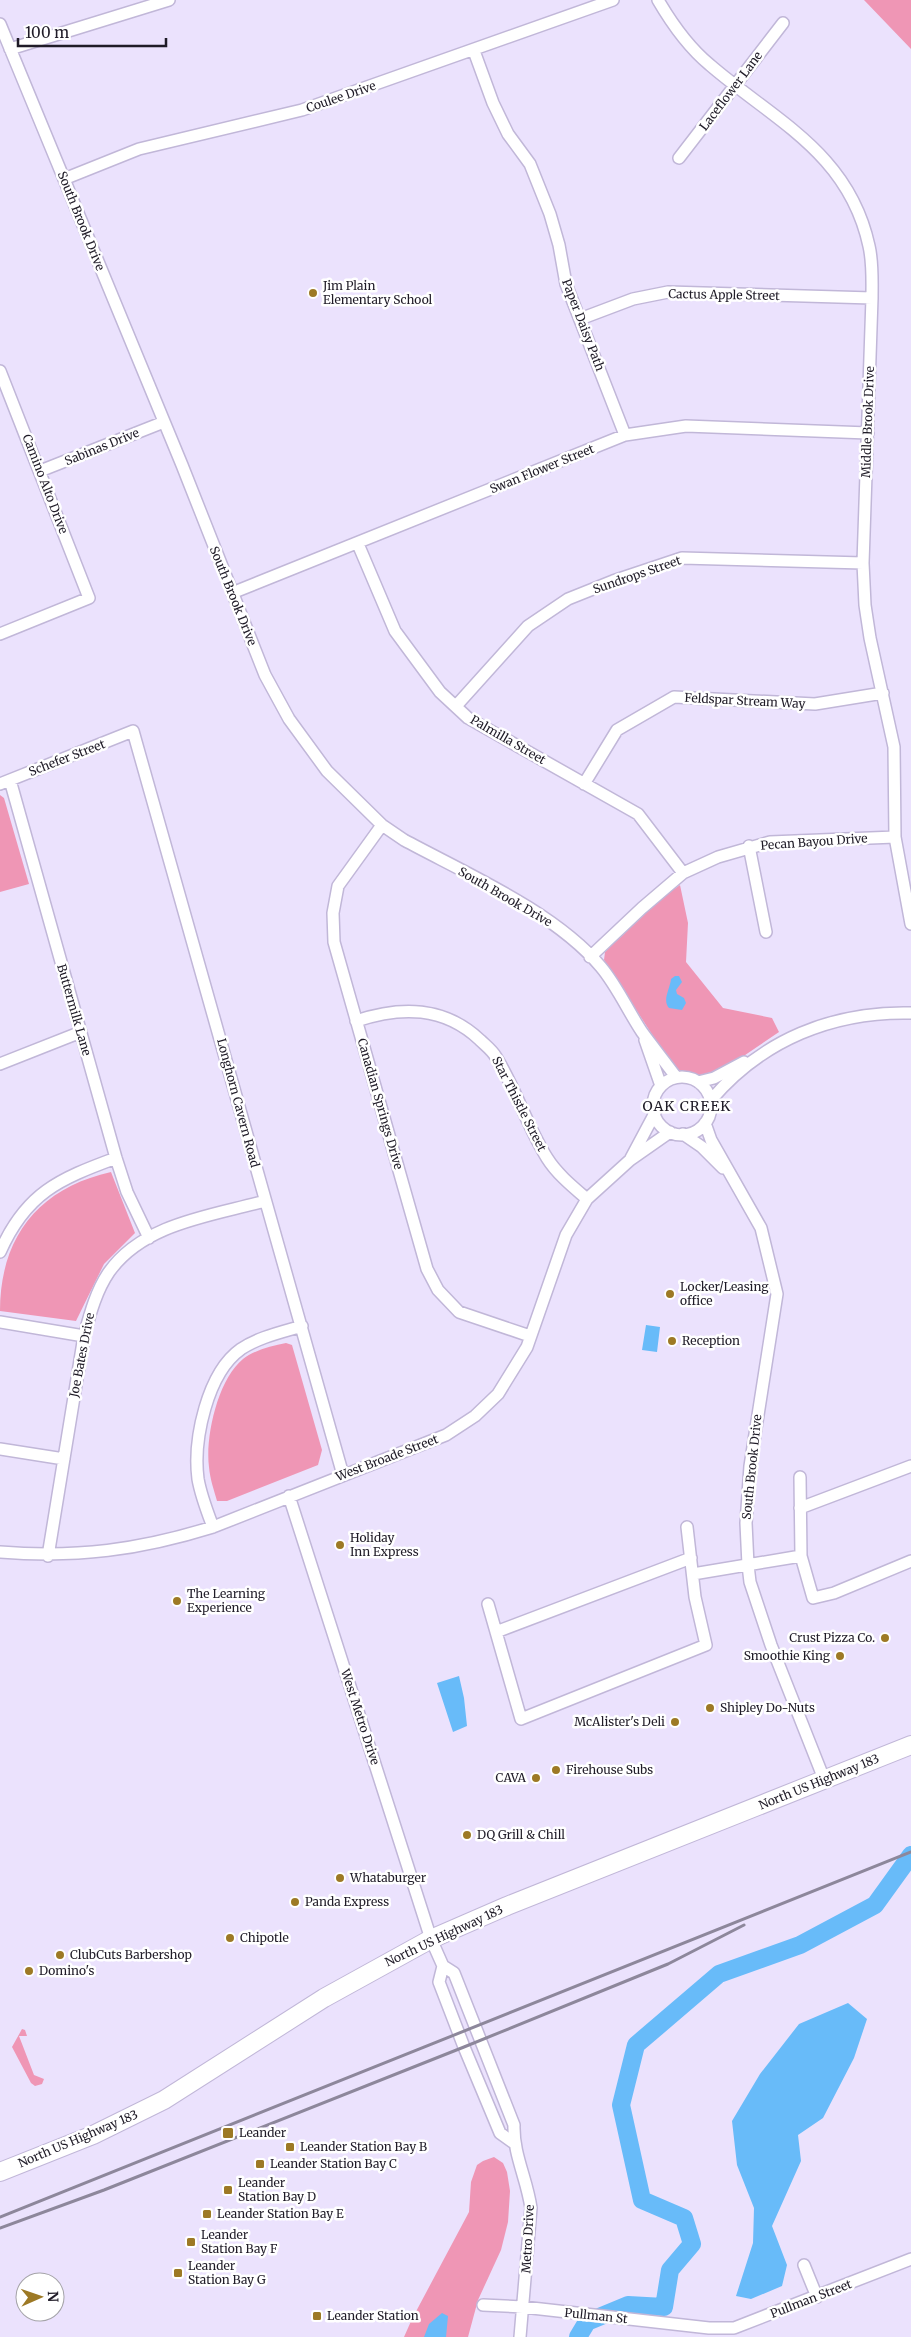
<svg xmlns="http://www.w3.org/2000/svg" width="911" height="2337" font-family="Merriweather,serif">
<style>
.green{fill:#ef96b5}
.water{fill:#68bbf9}
.lines{fill:none;stroke-linecap:round;stroke-linejoin:round}
.river{stroke:#68bbf9;stroke-width:18}
.minor-casing{stroke:#c1b7d8;stroke-width:14}
.primary-casing{stroke:#c1b7d8;stroke-width:20}
.minor{stroke:#fff;stroke-width:11}
.primary{stroke:#fff;stroke-width:18}
.rail{stroke:#8d879b;stroke-width:3}
.poi-dot{fill:#9d7925;stroke:#fff;stroke-width:2}
.labels{text-anchor:middle;stroke-width:5;stroke-linejoin:round;paint-order:stroke}
.street-label{font-size:12px;fill:#1f1b27;stroke:#fff}
.poi-label{font-size:12px;fill:#1f1b27;stroke:#fff;text-anchor:start}
.neighbourhood-label{font-size:14px;letter-spacing:1px;fill:#1f1b27;stroke:#fff}
</style>
<rect width="100%" height="100%" fill="#ebe2fd"/>
<path class="green" d="M864 0H911V49Z
M0 795 4 798 29 884 0 892Z
M680 885 688 923 686 962 723 1008 772 1018 779 1032 717 1074 700 1077 683 1072 673 1067 604 960 605 952 611 946 664 896Z
M111 1172 135 1233 104 1264 76 1321 0 1311C0 1237 39 1188 111 1172Z
M286 1343 292 1345 322 1450 318 1465 227 1501H217C214 1490 210 1479 209 1467 205 1437 218 1379 243 1359 255 1350 271 1346 286 1343Z
M22 2029 25 2030 27 2036H19L34 2075 44 2079 42 2084 35 2086 31 2083 12 2047Z
M494 2157 503 2163 507 2172 510 2191 508 2222 501 2250 478 2300 468 2337H404L412 2319 469 2212 471 2182 477 2165 483 2161Z"/>
<path class="water" d="M675 976H679L682 982 676 990 677 994 684 998 686 1003 682 1010 669 1008C662 1000 670 989 671 979Z
M646 1325 660 1327 657 1352 642 1350Z
M459 1676 464 1698 467 1726 453 1732 437 1683Z
M848 2003 867 2019 854 2058 823 2118 798 2135 801 2161 772 2226 787 2265 782 2286 751 2299 736 2296 753 2243 754 2208 737 2165 732 2121 760 2074 799 2024Z
M442 2313 448 2316 446 2337H424L429 2324Z"/>
<g class="lines">
<path class="river" d="M578 2337 587 2322 628 2305 664 2307 670 2270 692 2244 684 2218 642 2200 621 2105 636 2045 719 1974 800 1945 875 1905 911 1855"/>
<defs>
<path id="minor" d="M658 0C672 24 688 47 710 65 775 121 849 153 869 246 873 263 872 281 872 298L863 563 865 605 870 638 894 747 895 837 911 924
M0 24 182 465 265 675 289 719 327 771 382 825 404 840C467 874 555 912 601 967 617 986 628 1011 642 1032 653 1047 665 1062 676 1077
M10 49 169 0
M474 51 493 103 508 134 530 164 550 214 559 245 566 284 625 435
M679 158 783 23
M64 179 139 149 302 110 613 0
M580 319 633 299 668 292 872 298
M0 371 89 598 0 634
M40 471 164 422
M358 544 395 631 440 692 468 718 638 814 683 873
M232 593 625 435 686 426 868 433
M456 706 528 626 568 599 613 581 682 558 863 563
M10 780 116 1158 127 1192 149 1238
M0 784 133 731 343 1475
M584 784 617 730 674 697 815 704 883 693
M382 825 338 886 333 913 334 942 427 1269 438 1290 459 1312 530 1336
M749 846 766 932
M590 957 642 908 683 873 718 857 770 842 895 837
M356 1021C401 1006 444 1006 480 1040 485 1045 492 1050 496 1057 516 1089 527 1126 547 1158 557 1174 573 1187 587 1199
M645 1040 661 1086
M0 1064 81 1032
M653 1106a29 29 0 1 1 58 0a29 29 0 1 1-58 0Z
M698 1082 714 1078 744 1062
M711 1100C762 1040 833 1011 911 1013
M705 1123 711 1140 761 1228 777 1294 750 1466 746 1523 748 1565 750 1582 771 1645 824 1779
M683 1134 702 1147 723 1168
M631 1158 655 1113
M0 1252C26 1193 59 1179 116 1158
M0 1322 84 1336
M0 1449 64 1459
M800 1477 801 1556 813 1598 834 1593 911 1561
M289 1496 431 1939 443 1966 454 1973 514 2125C513 2154 527 2179 531 2208L520 2337
M800 1508 911 1466
M213 1527C207 1511 201 1496 198 1479 193 1440 207 1373 241 1349 259 1337 282 1332 302 1326
M0 1552C77 1558 139 1550 213 1527L446 1435 475 1416 498 1394 527 1347 566 1235 587 1199 630 1160 670 1132
M48 1556 84 1336C90 1314 96 1291 109 1272 144 1223 211 1216 265 1201
M693 1574 801 1556
M488 1604 521 1719 706 1645 695 1597 687 1527
M496 1632 691 1558
M443 1966 439 1982 464 2047 500 2133 514 2143
M804 2265 817 2297
M483 2305 523 2307 709 2328H734L911 2259"/>
<path id="primary" d="M0 2172 93 2135 164 2100 324 1998 431 1939 507 1906 911 1745"/>
</defs>
<use href="#minor" class="minor-casing"/>
<use href="#primary" class="primary-casing"/>
<use href="#minor" class="minor"/>
<use href="#primary" class="primary"/>
<path class="rail" d="M0 2217 911 1852
M0 2228 104 2190 464 2047 668 1964 744 1925"/>
</g>
<g class="poi-dot">
<circle cx="313" cy="293" r="5"/>
<circle cx="670" cy="1294" r="5"/>
<circle cx="672" cy="1341" r="5"/>
<circle cx="340" cy="1545" r="5"/>
<circle cx="177" cy="1601" r="5"/>
<circle cx="885" cy="1638" r="5"/>
<circle cx="840" cy="1656" r="5"/>
<circle cx="710" cy="1708" r="5"/>
<circle cx="675" cy="1722" r="5"/>
<circle cx="556" cy="1770" r="5"/>
<circle cx="536" cy="1778" r="5"/>
<circle cx="467" cy="1835" r="5"/>
<circle cx="340" cy="1878" r="5"/>
<circle cx="295" cy="1902" r="5"/>
<circle cx="230" cy="1938" r="5"/>
<circle cx="60" cy="1955" r="5"/>
<circle cx="29" cy="1971" r="5"/>
<rect x="222" y="2127" width="12" height="12" rx="2.5"/>
<rect x="285" y="2142" width="10" height="10" rx="2.5"/>
<rect x="255" y="2159" width="10" height="10" rx="2.5"/>
<rect x="223" y="2185" width="10" height="10" rx="2.5"/>
<rect x="202" y="2209" width="10" height="10" rx="2.5"/>
<rect x="186" y="2237" width="10" height="10" rx="2.5"/>
<rect x="173" y="2268" width="10" height="10" rx="2.5"/>
<rect x="312" y="2311" width="10" height="10" rx="2.5"/>
</g>
<g class="labels">
<g class="street-label">
<text transform="translate(731 91) rotate(-53)" y="4">Laceflower Lane</text>
<text transform="translate(341 97) rotate(-19)" y="4">Coulee Drive</text>
<text transform="translate(81 221) rotate(68)" y="4">South Brook Drive</text>
<text transform="translate(724 295) rotate(1)" y="4">Cactus Apple Street</text>
<text transform="translate(583 325) rotate(69)" y="4">Paper Daisy Path</text>
<text transform="translate(868 422) rotate(-88)" y="4">Middle Brook Drive</text>
<text transform="translate(102 447) rotate(-22)" y="4">Sabinas Drive</text>
<text transform="translate(542 469) rotate(-22)" y="4">Swan Flower Street</text>
<text transform="translate(45 484) rotate(69)" y="4">Camino Alto Drive</text>
<text transform="translate(637 575) rotate(-19)" y="4">Sundrops Street</text>
<text transform="translate(233 596) rotate(68)" y="4">South Brook Drive</text>
<text transform="translate(745 701) rotate(3)" y="4">Feldspar Stream Way</text>
<text transform="translate(508 740) rotate(30)" y="4">Palmilla Street</text>
<text transform="translate(67 758) rotate(-21)" y="4">Schefer Street</text>
<text transform="translate(814 842) rotate(-4)" y="4">Pecan Bayou Drive</text>
<text transform="translate(505 897) rotate(30)" y="4">South Brook Drive</text>
<text transform="translate(74 1010) rotate(74)" y="4">Buttermilk Lane</text>
<text transform="translate(238 1103) rotate(75)" y="4">Longhorn Cavern Road</text>
<text transform="translate(380 1104) rotate(74)" y="4">Canadian Springs Drive</text>
<text transform="translate(519 1104) rotate(63)" y="4">Star Thistle Street</text>
<text transform="translate(82 1355) rotate(-79)" y="4">Joe Bates Drive</text>
<text transform="translate(387 1458) rotate(-21)" y="4">West Broade Street</text>
<text transform="translate(752 1467) rotate(-84)" y="4">South Brook Drive</text>
<text transform="translate(360 1717) rotate(72)" y="4">West Metro Drive</text>
<text transform="translate(819 1782) rotate(-22)" y="4">North US Highway 183</text>
<text transform="translate(444 1936) rotate(-25)" y="4">North US Highway 183</text>
<text transform="translate(78 2139) rotate(-23)" y="4">North US Highway 183</text>
<text transform="translate(528 2239) rotate(-87)" y="4">Metro Drive</text>
<text transform="translate(811 2299) rotate(-21)" y="4">Pullman Street</text>
<text transform="translate(596 2316) rotate(6)" y="4">Pullman St</text>
</g>
<g class="poi-label">
<text x="323" y="290">Jim Plain<tspan x="323" dy="14">Elementary School</tspan></text>
<text x="680" y="1291">Locker/Leasing<tspan x="680" dy="14">office</tspan></text>
<text x="682" y="1345">Reception</text>
<text x="350" y="1542">Holiday<tspan x="350" dy="14">Inn Express</tspan></text>
<text x="187" y="1598">The Learning<tspan x="187" dy="14">Experience</tspan></text>
<text x="875" y="1642" text-anchor="end">Crust Pizza Co.</text>
<text x="830" y="1660" text-anchor="end">Smoothie King</text>
<text x="720" y="1712">Shipley Do-Nuts</text>
<text x="665" y="1726" text-anchor="end">McAlister's Deli</text>
<text x="566" y="1774">Firehouse Subs</text>
<text x="526" y="1782" text-anchor="end">CAVA</text>
<text x="477" y="1839">DQ Grill &amp; Chill</text>
<text x="350" y="1882">Whataburger</text>
<text x="305" y="1906">Panda Express</text>
<text x="240" y="1942">Chipotle</text>
<text x="70" y="1959">ClubCuts Barbershop</text>
<text x="39" y="1975">Domino's</text>
<text x="239" y="2137">Leander</text>
<text x="300" y="2151">Leander Station Bay B</text>
<text x="270" y="2168">Leander Station Bay C</text>
<text x="238" y="2187">Leander<tspan x="238" dy="14">Station Bay D</tspan></text>
<text x="217" y="2218">Leander Station Bay E</text>
<text x="201" y="2239">Leander<tspan x="201" dy="14">Station Bay F</tspan></text>
<text x="188" y="2270">Leander<tspan x="188" dy="14">Station Bay G</tspan></text>
<text x="327" y="2320">Leander Station</text>
</g>
<g class="neighbourhood-label">
<text x="687" y="1111">OAK CREEK</text>
</g>
</g>
<g transform="translate(40 2297) rotate(88)"><circle r="24" fill="#ffffff" stroke="#a5a4a9"/>
<path d="M0-4L9 19L0 12L-9 19Z" fill="#9d7925"/>
<text y="-8" font-size="14" font-weight="bold" text-anchor="middle" fill="#1f1b27">N</text>
</g>
<path d="M18 38v8h148v-8" fill="none" stroke="#1f1b27" stroke-width="2.5"/>
<text x="25" y="38" font-size="15" fill="#1f1b27" stroke="#ffffff" stroke-width="4" paint-order="stroke">100 m</text>
</svg>
